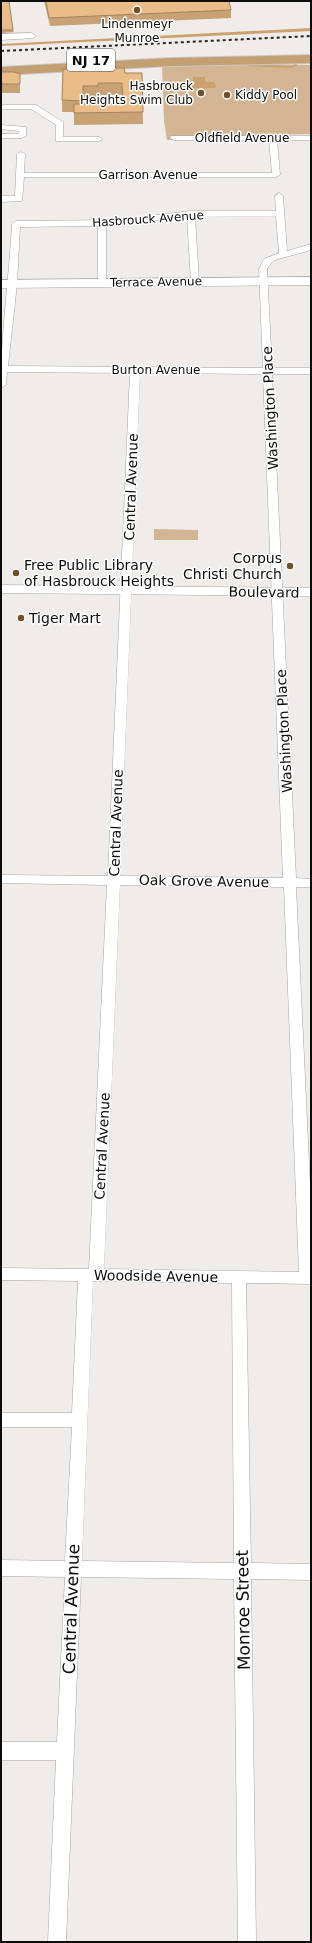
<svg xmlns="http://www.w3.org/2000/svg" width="312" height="1943" font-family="'DejaVu Sans',sans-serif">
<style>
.green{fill:#d3b594}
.water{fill:#cda16e}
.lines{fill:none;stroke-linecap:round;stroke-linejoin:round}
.stream{stroke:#cda16e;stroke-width:2}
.minor-casing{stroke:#a7a4a2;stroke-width:1}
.tertiary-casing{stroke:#a7a4a2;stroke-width:1}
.secondary-casing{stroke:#a7a4a2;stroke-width:1}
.trunk-casing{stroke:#cacac9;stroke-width:2}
.minor{fill:#fff;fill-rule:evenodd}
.tertiary{fill:#fff;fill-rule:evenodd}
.secondary{fill:#fff;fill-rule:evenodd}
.trunk{fill:#c49f72;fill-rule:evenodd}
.rail{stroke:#242423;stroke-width:2;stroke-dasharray:3 3;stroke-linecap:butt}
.wall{fill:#c8a275;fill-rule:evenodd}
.building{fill:#e9bc88;stroke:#a3845f}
.poi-dot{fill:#725128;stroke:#fff;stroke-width:1.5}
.labels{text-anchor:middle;stroke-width:3;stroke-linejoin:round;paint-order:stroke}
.far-poi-label{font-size:12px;fill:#0c0c0b;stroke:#fff}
.far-street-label{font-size:12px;fill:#0c0c0b;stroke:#fff}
.shield{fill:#fff;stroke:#555554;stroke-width:1}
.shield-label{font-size:13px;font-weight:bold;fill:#0c0c0b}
.street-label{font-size:14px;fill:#0c0c0b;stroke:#fff}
.poi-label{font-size:14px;fill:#0c0c0b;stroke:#fff;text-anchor:start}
.near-street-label{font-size:17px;fill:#0c0c0b;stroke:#fff}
</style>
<rect width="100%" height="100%" fill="#efece9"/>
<path class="green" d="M249 64 311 65V134L265 135 263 140H167L164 121 162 66Z
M154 529 198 530V540H154Z"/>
<path class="water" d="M311 28V31L1 46V44Z
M193 77H205V82H214L216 86 215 88H184V82H193Z"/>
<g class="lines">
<path class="stream" d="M247 65 291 67 296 65"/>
<defs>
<path id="minor" d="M1 105H36L63 122V137H99L103 139 99 141H56V125L31 109H1Z
M1 125 26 127V136L22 138H1V134H18L19 131 1 129Z
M171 136H311V140H277L280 175 276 177H24L22 201 1 202V196H15L17 154 21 152 25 154 24 173H272L269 140H174L170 138Z
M279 193 283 196 287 251 311 244V250L275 260 271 263 267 269 272 368H311V374H272L296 878 311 879V887H296L311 1205V1284L246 1283 251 1563 311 1564V1580L251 1579 256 1942H238L234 1579 81 1577 66 1942H48L56 1760H1V1742H57L65 1577 1 1576V1560L65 1561 72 1427H1V1413H72L78 1281 1 1280V1268L89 1269 107 885 1 883V875L108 876 130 373 7 372 6 385 1 388C1 333 9 279 12 224L16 221 115 220 191 211H276L275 196ZM276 216 279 253 264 259 259 269 263 368 8 366 17 284 20 227 98 226V283L102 286 106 283V226L187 217 191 282 195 285 199 282 195 217ZM140 373 263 374 283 878 120 876ZM120 885 284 887 299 1272 104 1269ZM93 1281 232 1283 234 1563 82 1561Z"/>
<path id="tertiary" d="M31 33 36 36 34 38 1 40V34Z
M1 585 311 588V596L1 593Z"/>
<path id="secondary" d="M311 277V285L1 288V280Z"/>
<path id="trunk" d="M311 55V63L171 66 1 75V67L171 58Z"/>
</defs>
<use href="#minor" class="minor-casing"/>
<use href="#tertiary" class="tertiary-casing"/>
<use href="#secondary" class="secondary-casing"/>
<use href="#trunk" class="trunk-casing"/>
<use href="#minor" class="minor"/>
<use href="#tertiary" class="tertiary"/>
<use href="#secondary" class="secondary"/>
<use href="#trunk" class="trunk"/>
<path class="rail" d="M1 51 311 36"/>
</g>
<path class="wall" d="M1 1 13 30 14 32 1 33Z
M44 1H229L231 10V18L50 26Z
M63 69 125 73H142L143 124 74 125V112H62V100ZM98 95H123V104H83V98H98Z
M20 74V93H1V80Z"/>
<path class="building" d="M1 1H9L13 30H1Z
M46 1H229L231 10 49 18Z
M114 68H124L125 73H142L143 112 74 113V104H123L122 83H98V86H83V101L62 100 63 69 114 71Z
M1 72H14L20 74V84H1Z"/>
<g class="poi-dot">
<circle cx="137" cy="10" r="4"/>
<circle cx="201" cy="93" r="4"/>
<circle cx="227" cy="95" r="4"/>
<circle cx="290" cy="566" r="4"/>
<circle cx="16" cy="573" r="4"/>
<circle cx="21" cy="618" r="4"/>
</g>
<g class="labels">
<g class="far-poi-label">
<text x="137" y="28">Lindenmeyr<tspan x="137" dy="14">Munroe</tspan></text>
<text x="193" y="90" text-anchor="end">Hasbrouck<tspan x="193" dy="14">Heights Swim Club</tspan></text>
<text x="235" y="99" text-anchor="start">Kiddy Pool</text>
</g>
<g class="far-street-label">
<text x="242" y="142">Oldfield Avenue</text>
<text x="148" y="179">Garrison Avenue</text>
<text transform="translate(148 219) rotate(-4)" y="4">Hasbrouck Avenue</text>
<text transform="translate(156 282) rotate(-1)" y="4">Terrace Avenue</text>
<text x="156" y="374">Burton Avenue</text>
</g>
<rect class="shield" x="67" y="49" width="48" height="22" rx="3"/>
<g class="shield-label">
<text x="91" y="65">NJ 17</text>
</g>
<g class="street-label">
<text transform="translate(270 408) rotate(-93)" y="5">Washington Place</text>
<text transform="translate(131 487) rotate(-88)" y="5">Central Avenue</text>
<text transform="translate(264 592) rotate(1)" y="5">Boulevard</text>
<text transform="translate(284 731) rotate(-93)" y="5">Washington Place</text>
<text transform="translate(116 823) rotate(-88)" y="5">Central Avenue</text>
<text transform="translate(204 881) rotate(1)" y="5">Oak Grove Avenue</text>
<text transform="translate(102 1146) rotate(-87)" y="5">Central Avenue</text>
<text transform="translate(156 1276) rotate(1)" y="5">Woodside Avenue</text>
</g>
<g class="poi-label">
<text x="282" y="563" text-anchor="end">Corpus<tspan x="282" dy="16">Christi Church</tspan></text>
<text x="24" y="570">Free Public Library<tspan x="24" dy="16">of Hasbrouck Heights</tspan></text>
<text x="29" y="623">Tiger Mart</text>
</g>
<g class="near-street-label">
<text transform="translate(71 1609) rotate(-88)" y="6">Central Avenue</text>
<text transform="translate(243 1610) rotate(-91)" y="6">Monroe Street</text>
</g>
</g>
<rect width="312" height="1943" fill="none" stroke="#0c0c0b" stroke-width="4"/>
</svg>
